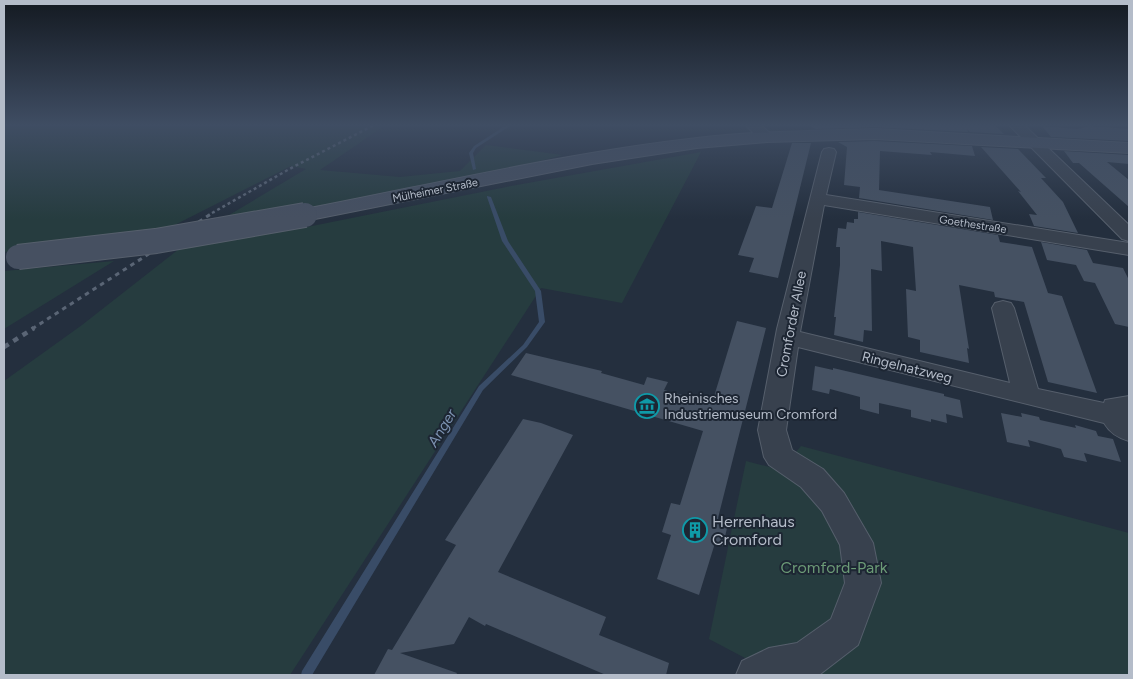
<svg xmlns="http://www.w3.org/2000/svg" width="1133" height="679" font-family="Figtree,sans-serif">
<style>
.green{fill:#263c3f}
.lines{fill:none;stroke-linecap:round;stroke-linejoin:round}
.stream{fill:#394c67;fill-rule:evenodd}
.building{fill:#455162}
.minor-casing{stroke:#565f6c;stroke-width:2}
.secondary-casing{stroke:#565f6c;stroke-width:2}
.minor{fill:#38414e;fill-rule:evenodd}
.secondary{fill:#465061;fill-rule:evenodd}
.rail-far2{stroke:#5a6575;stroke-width:2.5;stroke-dasharray:3 3;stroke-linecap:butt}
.rail-far1{stroke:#5a6575;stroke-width:3;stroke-dasharray:4.5 4.5;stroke-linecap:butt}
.rail{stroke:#5a6575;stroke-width:4.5;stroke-dasharray:5.5 5.5;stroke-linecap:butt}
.secondary-bridge-casing{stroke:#565f6c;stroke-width:26;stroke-linecap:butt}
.secondary-bridge{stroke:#465061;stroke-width:24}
.labels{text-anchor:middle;stroke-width:4;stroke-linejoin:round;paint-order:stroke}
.far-street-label{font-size:11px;fill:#b4bcc9;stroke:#1d2633}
.street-label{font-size:14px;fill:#b4bcc9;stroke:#1d2633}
.poi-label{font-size:14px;fill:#b4bcc9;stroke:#1d2633;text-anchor:start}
.water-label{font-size:15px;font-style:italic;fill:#7c92b1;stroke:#1d2633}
.near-poi-label{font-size:16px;fill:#b4bcc9;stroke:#1d2633;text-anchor:start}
.near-park-label{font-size:16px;fill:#6b9a76;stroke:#1d2633}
</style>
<rect width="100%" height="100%" fill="#242f3e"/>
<path class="green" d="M4 124H387L320 170 400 177 460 171 486 145 563 155C448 186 332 205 214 224L306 169 291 166 157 234 33 250 4 252Z
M701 152 622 303 541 288 290 675H4V381L82 325 179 249 307 227 511 186Z
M114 261 4 329V271Z
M801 446 1129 533V675H777L709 639 746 461 781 470Z"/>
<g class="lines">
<path class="stream" d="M508 124H513L476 148 473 153 476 169 473 170 469 153 474 146Z
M487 196 491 197 508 241 541 291 545 322 527 347 483 390 312 675H301L302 671 479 386 523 345 539 322 535 291 502 241 487 197Z"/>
</g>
<path class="building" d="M808 124H994L1004 134 970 132 967 129 968 132 875 127 815 129Z
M1042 126 1077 129 1090 126 1129 129V141L1051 137Z
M875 141 972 146 975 156 930 152 932 155 880 151 879 190 990 207 993 220 859 198 860 187 844 185 847 147 838 142Z
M792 143H811L778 278 749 272 754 258 738 255 756 206 772 208Z
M981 147 1018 149 1046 178H1041L1063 202 1078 233 1034 226 1029 214 1037 215 1018 191 1021 192Z
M1064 151 1129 155V164L1107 162 1129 180V207L1079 163H1073Z
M858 212 998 235 1000 242 1032 247 1048 293 1062 296 1097 393 1048 382 1024 302 995 297 994 292 959 285 969 349 967 348 969 363 920 352V340L908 337 906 289 916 291 913 247 881 241 882 271 871 269 872 331 864 330 863 342 834 335 836 317H834L840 265V247H836L838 228 846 229 847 222 854 223V219H858Z
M1041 242 1087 250 1093 263 1123 268 1129 280V327L1115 324 1095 283 1084 281 1076 265 1047 260Z
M737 321 766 328 718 518 719 526 727 528 723 546 715 543 699 595 657 579 671 535 662 532 671 503 680 505 703 431 511 375 526 353 602 371 601 373 644 385 647 377 668 382 664 390 712 403Z
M815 366 833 370V368L944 394V396L960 400 963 418 946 414 947 423 931 419V422L911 417V410L879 403V414L860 409V397L830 389 829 394 812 390Z
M1001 413 1022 417 1021 413 1039 417 1040 420 1076 428 1075 425 1096 431 1098 436 1113 439 1121 462 1084 453 1087 462 1064 457 1061 449 1028 440 1030 447 1007 442Z
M523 419 541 423 573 435 498 572 606 617 599 635 669 663 666 675H606L486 624 485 626 469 617 454 644 400 653 457 673 456 675H374L388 649 392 650 456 545 445 540Z"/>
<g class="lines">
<defs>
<path id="minor" d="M745 124H760L774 137 772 140C761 143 752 132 745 124Z
M1008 124H1023L1129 225V241L1122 239Z
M829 148 834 149 836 152 826 195 1129 243V255L824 205 800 332 1010 383 992 308 995 303 1003 301 1011 303 1014 308 1038 389 1104 403 1105 400 1129 396V416H1128L1129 441C1118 438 1110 433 1104 423L798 347 786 430 792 450 823 469 844 493 873 543 881 583 858 645 819 675H736L742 661 769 648 797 643 831 619 845 583 840 545 822 511 801 487 769 465 764 457 758 430 777 329 822 152 824 149Z"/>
<path id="secondary" d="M875 129 1129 143V153L875 139 767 142 697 148 592 164 305 221 298 219 295 215 298 211 305 209C435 184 565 153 697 138 756 131 816 131 875 129Z"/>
</defs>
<use href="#minor" class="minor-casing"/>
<use href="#secondary" class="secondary-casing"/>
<use href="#minor" class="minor"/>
<use href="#secondary" class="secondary"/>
<path class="rail-far2" d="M212 213 293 167 376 124"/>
<path class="rail-far1" d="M32 329 214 212"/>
<path class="rail" d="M4 347 34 328"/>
<defs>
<path id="secondary-bridge" d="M18 257 156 241 305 215"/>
</defs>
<use href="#secondary-bridge" class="secondary-bridge-casing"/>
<use href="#secondary-bridge" class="secondary-bridge"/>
</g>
<linearGradient id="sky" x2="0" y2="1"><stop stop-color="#141a22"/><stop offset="0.57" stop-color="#3f4d63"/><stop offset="1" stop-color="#3f4d63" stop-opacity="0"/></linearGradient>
<rect width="1133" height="219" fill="url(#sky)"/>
<defs>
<symbol id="museum-ring" viewBox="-11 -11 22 22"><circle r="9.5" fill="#1d2633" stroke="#0f9aa8" stroke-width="1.5"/><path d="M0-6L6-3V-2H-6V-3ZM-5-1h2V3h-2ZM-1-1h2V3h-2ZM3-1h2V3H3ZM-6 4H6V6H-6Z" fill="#0f9aa8"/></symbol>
<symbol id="building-ring" viewBox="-11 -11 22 22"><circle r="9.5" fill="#1d2633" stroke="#0f9aa8" stroke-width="1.5"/><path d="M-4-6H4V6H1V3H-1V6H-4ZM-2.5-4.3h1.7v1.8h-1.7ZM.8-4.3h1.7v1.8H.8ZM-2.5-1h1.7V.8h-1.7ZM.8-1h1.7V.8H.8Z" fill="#0f9aa8"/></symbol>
</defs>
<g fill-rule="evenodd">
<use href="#museum-ring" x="633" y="392" width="28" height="28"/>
<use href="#building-ring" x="681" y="516" width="28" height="28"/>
</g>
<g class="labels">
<g class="far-street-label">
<text transform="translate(435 190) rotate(-11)" y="4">Mülheimer Straße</text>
<text transform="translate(973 224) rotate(9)" y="4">Goethestraße</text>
</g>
<g class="street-label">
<text transform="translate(791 324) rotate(-79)" y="5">Cromforder Allee</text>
<text transform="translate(907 367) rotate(14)" y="5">Ringelnatzweg</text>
</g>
<g class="poi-label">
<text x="664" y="403">Rheinisches<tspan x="664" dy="16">Industriemuseum Cromford</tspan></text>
</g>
<g class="water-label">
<text transform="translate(442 428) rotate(-59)" y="5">Anger</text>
</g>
<g class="near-poi-label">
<text x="712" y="527">Herrenhaus<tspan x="712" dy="18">Cromford</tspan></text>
</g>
<g class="near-park-label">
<text x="834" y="573">Cromford-Park</text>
</g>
</g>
<rect width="1133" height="679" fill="none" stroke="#b4bcc9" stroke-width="10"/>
</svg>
